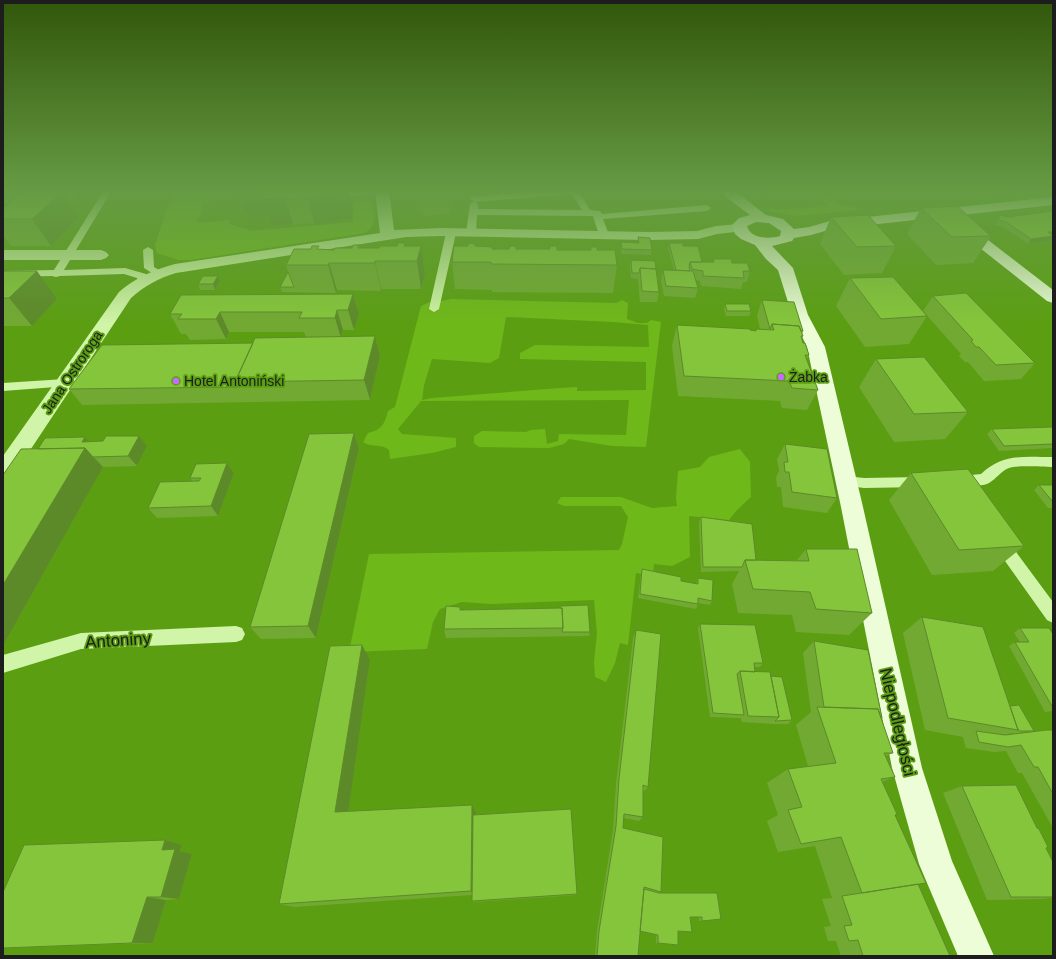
<svg xmlns="http://www.w3.org/2000/svg" width="1056" height="959" font-family="Helvetica,sans-serif">
<style>
.green{fill:#6fb819;fill-rule:evenodd}
.lines{fill:none;stroke-linecap:round;stroke-linejoin:round}
.lane{fill:#d1f5a8;fill-rule:evenodd}
.street{fill:#d1f5a8;fill-rule:evenodd}
.secondary{fill:#ecfdd8;fill-rule:evenodd}
.wall{fill:#72a933;fill-rule:evenodd}
.shaded-wall{fill:#5d8a29}
.building{fill:#85c53b;stroke:#5d8a29}
.poi-dot{fill:#c76bff;stroke:#5b9e12;stroke-width:1.5}
.labels{text-anchor:middle;stroke-width:3.5;stroke-linejoin:round;paint-order:stroke}
.street-label{font-size:14px;fill:#1d1d1d;stroke:#5b9e12}
.poi-label{font-size:14px;fill:#1d1d1d;stroke:#5b9e12;text-anchor:start}
.near-street-label{font-size:17px;fill:#1d1d1d;stroke:#5b9e12}
</style>
<rect width="100%" height="100%" fill="#5b9e12"/>
<path class="green" d="M5 190H51L3 215V191Z
M173 190H213L209 204H203L197 223 230 220 229 224 252 231 353 222 354 198 368 197 372 200C373 214 379 225 364 233L191 260H178L157 253 155 245Z
M812 190H823L842 206 856 208 858 210 795 216 763 210 830 207Z
M436 299V302L451 299 616 303 622 300 628 303 627 319 638 323H647L651 320 661 322 646 447 612 446 569 439 564 444 549 448 479 447 474 443V436L482 431 526 432 531 430 545 429 547 444 558 441 559 434 626 435 629 400 421 401 398 429 402 434 456 438V447L432 453 390 459 389 450C382 443 371 448 363 442L368 433C381 430 385 424 388 411L395 407 421 306ZM506 317 613 322 648 325 649 347 535 345 520 353V359L646 362V390L577 391V387L560 388 432 398 422 400 424 385 432 359 490 363 499 358Z
M740 449 750 462 751 497 737 510 729 520 689 516 690 557 672 566 654 564 653 576 636 573 628 645 620 643 615 663 606 682 595 677 594 661 597 634 594 600 492 604 462 602 440 609 433 622 427 649 349 652 369 554 619 550 622 544 628 517 621 506H564L557 503 561 497H621L652 508 677 506 676 498 678 471 700 467 709 457Z"/>
<g class="lines">
<path class="lane" d="M104 190H112L64 270 125 268 146 274 148 280 147 282H139L137 278 124 274 60 276 56 277 52 276 3 277V271L54 270Z
M364 190 386 191 382 193 331 198 327 195 331 192Z
M558 190H578L590 210 600 211 602 214 707 205 711 208 707 211 603 219 609 235 604 238 599 235 593 216 477 215 476 233 471 236 466 233 470 204 474 201 470 199 471 197ZM572 194 582 210 478 209V204L474 202Z
M451 230 456 233 439 309 434 312 429 309 446 233Z
M148 247 153 250 154 267 164 273 163 275H155L144 268 143 250Z
M65 379 69 380 71 383 69 386 3 391V383Z
M1053 457V467C1042 467 1018 465 1009 468 1001 471 996 479 989 483 983 487 959 487 952 485L950 481 952 477 981 474C1003 453 1025 457 1053 457Z
M846 476 864 478 922 477 927 478 929 482 927 486 922 487 864 488 841 485 839 481 841 477Z
M1000 536 1005 537 1053 602V623L1047 620 995 547 992 542 995 537Z
M236 626 242 628 245 634 242 640 236 642 81 649 3 673V655L81 633Z"/>
<path class="street" d="M375 190H389L394 230 441 228 648 232 697 231 716 226 739 224 744 225 746 228 744 231 717 234 698 239 648 240 441 236 406 237 176 273C159 278 144 286 131 298L11 479 3 481V456L119 292C136 277 154 270 175 264L380 233Z
M3 250H101L106 252 109 255 106 258 101 260H3Z"/>
<path class="secondary" d="M720 190H734L766 215 783 219 794 229 809 227 830 221 1053 197V205L832 229 811 235 794 238 792 241 772 246 793 268 808 315 825 347 863 507 922 768 952 861 994 956H958L919 864 892 768 841 507 807 347 792 315 778 270 766 259 755 245 741 239 735 234 732 225 739 218 750 215 730 200ZM756 222 769 223 781 231 780 236C770 239 750 239 747 226Z
M961 222 966 223 1053 290V303L1047 301 956 229 954 226 956 223Z"/>
</g>
<path class="wall" d="M31 190H91L78 202H69L79 218 51 246H11L3 235V201L6 206 32 192Z
M236 190H348L352 207V218L315 225V223L294 225 293 224 272 226 269 216 251 218 248 212H245Z
M416 190H452V193H450L452 206H449V213L424 216 422 206H419Z
M869 190H909L908 192 896 193 891 199 867 194Z
M985 190H1016L1014 193 993 195Z
M921 208 991 236 973 263 936 265 907 234Z
M1000 215 1008 217 1050 241 1028 244 1003 227 995 225Z
M831 217 896 246 882 273 844 275 820 244Z
M638 237 652 250 651 255 621 254V242L638 243Z
M669 243 683 246 702 262H713V259L732 263 750 271 747 282H743L741 289 701 286 700 281 695 280 698 288 695 298 664 296 661 281 663 270H674L668 248Z
M359 245 360 248H379L405 246H421L425 274 421 289H381V291L337 290 336 293 282 292 280 287 288 272 286 265 320 250H334L352 248Z
M475 246 492 249 590 250 591 247 597 250 617 265 613 293 492 292V290L455 289 452 262Z
M631 260 659 292 657 302H640L638 279 631 278 630 265Z
M3 271 57 299 32 326H3Z
M218 276 220 281 215 290H200L198 284Z
M850 278 927 316 909 344 865 347 836 306Z
M353 294 359 314 354 330H343L341 337 375 336 380 356 370 400 82 405 69 389 253 343 306 337 304 332H229L226 339 190 340 186 334H181L170 314Z
M933 296 1035 363 1021 379 984 381 968 362H965L959 356 961 354 923 311Z
M762 300 803 331 802 334 803 336 802 338 803 343 809 355 807 359 818 390 807 410 782 408 780 401 678 396 672 346 677 325 755 331 756 329H760L757 315Z
M725 304 751 311 749 316H726L724 309Z
M876 359 968 412 945 439 894 442 859 387Z
M1053 427V448L999 451 987 434 992 429Z
M354 433 359 448 316 638 261 639 250 627Z
M89 441 147 446 137 466 102 467H103L4 644H3V475L38 449Z
M785 444 837 498 827 513 783 507 781 487H777L776 477 779 471 777 459Z
M227 463 234 473 218 516 157 518 148 508 192 481 190 478Z
M911 473 1024 546 993 571 932 575 889 500Z
M1039 485H1053V508H1048L1034 490Z
M701 517 756 560H797L806 549 872 613 849 635 796 632 792 615 738 613 732 584 739 571 701 572 699 522Z
M642 569 681 581 696 584 698 578 712 601 710 605 698 603V604L696 609 638 598 641 574Z
M560 606 590 632 589 636 446 638 444 629 461 610 559 608Z
M922 617 1034 731 1030 732 1053 730V828L1022 773H1018L1006 751 994 752 966 748 963 737 925 730 903 633ZM1011 733 1012 734 1005 735Z
M700 624 763 663 760 667H754L755 672 771 676 792 720 788 724H772L742 722 741 718 710 717 698 628Z
M1020 628 1053 634V711L1045 712 1009 646 1015 642H1020L1014 633Z
M636 630 648 787 644 791H643V817L639 821 624 818 623 828 661 892 658 893 721 919 699 921V917H690L692 932H678L675 945 656 943V935L640 931 638 956H595L597 931 613 830 616 784 633 638Z
M814 641 881 718 893 753 886 756 895 777 882 782 897 814 895 815 918 884 950 956H838H841L836 941H828L824 927 831 926 822 899 832 898 815 846 778 852 767 821 778 815 767 783 788 769 808 766 796 725 811 712 803 653Z
M370 660 348 811 476 813V815L577 894 576 895 474 902 472 901V895L295 907 279 904Z
M962 786 1046 848 1053 862V898L1043 899 987 900 943 793Z
M165 840 182 845 180 851 192 854 179 899 166 900 153 943 3 948V892Z"/>
<path class="shaded-wall" d="M71 190H91L78 202Z
M236 190H265L285 197 293 224 272 226 269 216 251 218 248 212H245Z
M346 190H348L352 207V218L315 225 307 198Z
M996 190H1016L1014 193 993 195Z
M62 192 79 218 51 246 32 219Z
M3 201 15 218 3 219Z
M1048 232H1053V237L1050 241 1028 244 1031 239Z
M421 246 425 274 421 289 417 261Z
M375 261 381 289V291L375 263Z
M329 263 337 290 336 293 328 265Z
M37 271 57 299 32 326 9 298Z
M218 276 220 281 215 290 213 284Z
M353 294 359 314 354 330 348 310Z
M337 310 343 330 341 338 335 318Z
M220 312 229 332 226 339 216 319Z
M375 336 380 356 370 400 364 380Z
M354 433 359 448 316 638 308 626Z
M139 436 147 446 137 466 128 456Z
M85 437 94 447 82 442Z
M85 448 103 467 4 644H3V585Z
M227 463 234 473 218 516 211 506Z
M362 645 370 660 347 820 335 812Z
M472 805 476 813 474 895 471 891Z
M165 840 182 845 180 851 192 854 179 899 161 897 162 850Z
M147 897 166 900 153 943H132Z"/>
<path class="building" d="M241 190H262L241 192Z
M264 190H346V192L307 198V197L285 199V197L262 199Z
M23 192H62L32 219H3V208Z
M957 206 991 236 952 237 921 208Z
M1053 211V232H1048L1053 236 1031 239 1006 222 998 220 1000 215 1008 217Z
M868 215 896 246 857 247 831 217Z
M638 237 650 238 652 250 622 249 621 242 639 243Z
M398 243H405L404 246H421L417 261H375V263H329L328 265H286L294 249H311L312 246H319L317 249 334 250 335 248H352L353 245H359L358 248H379L380 246H397Z
M468 243 475 244V246L492 247V249H509L510 246H516V249H550V246H557V250H591V247H597V250H615L617 265 491 264V262H452L454 246H468Z
M669 243H683V246H698L702 262H690L689 267 690 271 676 270Z
M713 259H731L732 263H747L750 271H743L744 278 703 276V271L692 269 690 262H714Z
M631 260 655 261 656 269 640 268 639 273H632Z
M640 268 656 269 659 292 642 291Z
M663 270 693 271 698 288 666 286Z
M3 271H37L9 298H3Z
M288 272 294 287H280Z
M203 276H218L213 284H198Z
M893 277 927 316 881 319 850 278Z
M966 293 1035 363 996 365 979 347H976L971 341 973 340 933 296Z
M353 294 348 310H337L335 318H299L302 312H220L216 319H178L182 314H170L181 295Z
M762 300 794 302 803 331H801L799 326 772 324 770 329Z
M725 304H749L751 311H727Z
M772 324 799 326 803 336H801L803 343H805L809 355H805L818 390 792 388 789 381 684 376 677 325 750 329V330L756 331V329L774 330Z
M375 336 364 380 235 382 255 338Z
M253 343 235 382 238 387 69 389 102 345Z
M924 357 968 412 914 414 876 359Z
M1053 427V444L1004 446 992 429Z
M354 433 308 626 250 627 309 434Z
M106 436H139L128 456 93 457 85 448 38 449 45 438 85 437 82 442 103 441Z
M785 444 827 449 837 498 792 492 789 472H785L784 462H788Z
M85 448 3 585V475L21 449Z
M227 463 211 506 148 508 160 482 199 481 201 478H190L196 464Z
M968 469 1024 546 959 550 911 473Z
M1039 485H1053V502Z
M701 517 752 524 756 560H745L742 567H703Z
M806 549H857L872 613 816 609 810 592 753 589 745 560 809 561Z
M642 569 681 577V581L698 584V578L713 580 712 601 698 598V604L640 594Z
M588 605 590 632H562L563 628 562 608H560V606Z
M446 606 460 607V610L562 608 563 628 444 629Z
M922 617 983 627 1018 730 948 718Z
M700 624 755 625 763 663H754L755 672 740 671 737 674 744 715 713 713Z
M1020 628H1049L1053 634V708L1015 642H1029Z
M636 630 661 634 648 787 643 785V817L624 814 623 828 663 837 661 892 644 887 638 956H597L599 931 616 826 619 779Z
M814 641 868 650 882 718H881L878 709 824 707Z
M362 645 335 812 472 805 471 891 279 904 330 646Z
M740 671 770 672 779 717 748 716Z
M771 676 782 677 792 720 775 721 779 717Z
M1019 705 1034 731H1019L1017 727 1010 706Z
M817 707 878 709 893 753H884L895 777 881 779 897 814 895 815 926 883 862 893 841 837 801 844 788 810 802 807 788 769 836 763Z
M1047 730H1053V794L1038 767H1034L1021 745 1008 747 979 742 976 731 1005 735Z
M1016 785 1037 828 1039 829 1048 847 1046 848 1053 862V897H1011L962 786Z
M571 809 577 894 472 901 473 815Z
M165 840 162 850 175 849 161 897H147L132 943 3 948V892L24 845Z
M918 884 950 956H863L858 940 849 941 844 926 852 925 842 896Z
M644 889 659 893H717L721 919 702 921V917H690L692 932 678 931V945L658 943V935L640 931Z"/>
<linearGradient id="sky" x2="0" y2="1"><stop stop-color="#32570a"/><stop offset="0.59" stop-color="#669b44"/><stop offset="1" stop-color="#669b44" stop-opacity="0"/></linearGradient>
<rect width="1056" height="324" fill="url(#sky)"/>
<g class="poi-dot">
<circle cx="781" cy="377" r="4"/>
<circle cx="176" cy="381" r="4"/>
</g>
<g class="labels">
<g class="street-label">
<text transform="translate(72 372) rotate(-56)" y="5">Jana Ostroroga</text>
</g>
<g class="poi-label">
<text x="789" y="382">Żabka</text>
<text x="184" y="386">Hotel Antoniński</text>
</g>
<g class="near-street-label">
<text transform="translate(118 640) rotate(-4)" y="6">Antoniny</text>
<text transform="translate(898 722) rotate(77)" y="6">Niepodległości</text>
</g>
</g>
<rect width="1056" height="959" fill="none" stroke="#1d1d1d" stroke-width="8"/>
</svg>
